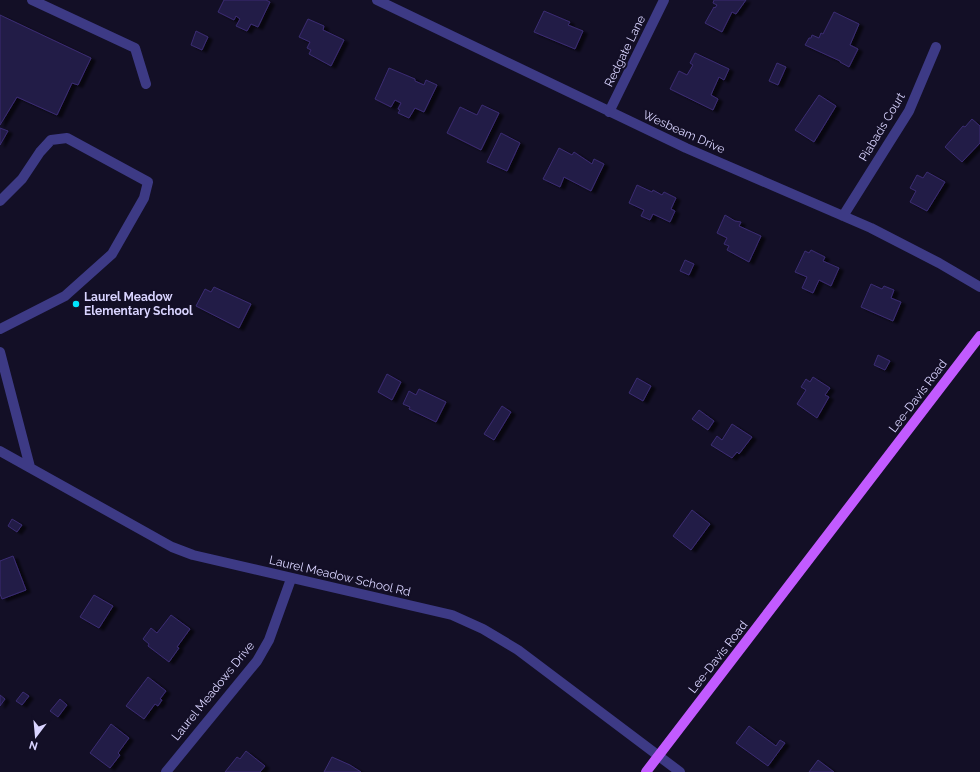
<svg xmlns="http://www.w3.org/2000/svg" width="980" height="772" font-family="Raleway,sans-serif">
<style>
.building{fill:#241b47;stroke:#3b2d73;filter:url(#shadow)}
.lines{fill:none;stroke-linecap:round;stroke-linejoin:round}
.minor{stroke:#3d3a85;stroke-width:10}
.major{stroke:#c25bff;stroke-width:10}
.poi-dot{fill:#00e5ff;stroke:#130f26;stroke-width:1.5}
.labels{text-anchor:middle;stroke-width:4;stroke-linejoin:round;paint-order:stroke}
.street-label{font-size:12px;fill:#d9d4ff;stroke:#130f26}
.poi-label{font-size:12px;font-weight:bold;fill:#d9d4ff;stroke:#130f26;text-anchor:start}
</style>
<defs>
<filter id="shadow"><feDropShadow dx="4.5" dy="2.5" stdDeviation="1" flood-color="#0009"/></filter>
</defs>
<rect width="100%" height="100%" fill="#130f26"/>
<path class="building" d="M224 0H266L270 2 258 27 251 24 247 31 236 26 240 19 236 16 234 20 218 12Z
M714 0H746L736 14 732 12 722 32 705 23 714 7 715 8 717 5 713 3Z
M544 11 570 22 568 25 583 31 575 49 534 32Z
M834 12 859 24 850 45 858 49 849 67 840 62V61L805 45 809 38H811L812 35 819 38 821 33 823 34Z
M0 15 91 58 78 85 72 83 57 115 17 97 0 125Z
M308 19 324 26 323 30 344 40 331 66 309 54 311 50 307 48 310 42 299 37Z
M196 31 208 37 202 50 191 45Z
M695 53 729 69 724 80 719 77 714 88 711 95 718 99 713 110 670 89 679 71 687 75 693 65 690 63Z
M777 63 786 67 778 85 769 81Z
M389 68 415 79V81L424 85 426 80 437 85 424 112 415 108 409 118 398 113 400 110 398 109 401 103 395 100 391 107 375 99Z
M819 95 836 106 814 142 795 130Z
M482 105 499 113 481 150 447 133 460 107 477 115Z
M972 119 980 126V143L962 162 945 147 963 126 965 127Z
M0 128 8 131 0 145Z
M501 133 520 143 507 171 487 162Z
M559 148 572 155 574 152 592 164 594 159 604 164 591 191 564 177 560 187 543 179Z
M927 172 945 182 927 211 910 202 916 191 910 188 917 175 923 178Z
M637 185 652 192 653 190 662 195 664 192 676 198 671 209 675 211 670 222 653 214 650 220 641 216 644 210 629 203Z
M725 215 735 221 741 222 739 226 761 236 749 262 727 250 729 246 724 244 727 238 717 233Z
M811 250 825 257 823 261 839 268 831 286 819 280 813 293 802 288 807 277 795 272 805 251 809 253Z
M685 260 694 264 689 275 680 271Z
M871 284 882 289 884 286 894 290 891 298 901 302 893 321 861 307Z
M214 287 251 304 239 328 196 306 205 289 211 292Z
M878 355 890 361 885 370 874 365Z
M387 374 401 382 392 400 378 392Z
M813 377 830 388 825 395 829 397 817 418 797 404 806 390 801 387 806 379 810 382Z
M637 378 651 386 643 401 629 393Z
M419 389 446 402 436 422 409 409 410 407 403 404 409 391 416 395Z
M502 406 511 412 494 440 484 434Z
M699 410 714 421 708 430 692 419Z
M732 424 752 437 739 454 737 452 732 458 711 445 717 436 722 440Z
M692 510 710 524 691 550 673 536Z
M12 519 22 525 17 532 8 526Z
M13 556 26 590 2 599 0 594V561Z
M94 595 113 606 99 628 80 617Z
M171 615 190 629 177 647 179 648 169 662 148 646 149 644 143 639 151 628 157 633Z
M148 677 166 691 160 699 162 700 158 706 155 704 144 719 126 706Z
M23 692 29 696 22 705 16 701Z
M0 695 5 699 0 706Z
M60 699 67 705 58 717 50 711Z
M111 724 129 738 118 753 120 755 110 768 90 753Z
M749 726 776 746 780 740 785 743 768 766 736 743Z
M246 751 265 766 260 772H225L237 757 240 759Z
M332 757 350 765 361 772H324Z
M818 760 834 772H809Z"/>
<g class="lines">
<path class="minor" d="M32 0 135 48 146 84
M377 0 686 148 871 228 939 263 980 287
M609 112 664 0
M0 201 22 179 40 152 51 140 67 138 148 182 144 198 112 254 65 296 0 329
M843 216 909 111 936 47
M0 352 30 467
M0 451 172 547 193 555 452 615 483 629 518 650 680 772
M166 772 257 661 269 640 291 579"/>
<path class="major" d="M646 772 980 336"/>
</g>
<circle class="poi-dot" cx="76" cy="304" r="4"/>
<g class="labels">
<g class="street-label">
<text transform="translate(625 51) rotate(-64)" y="4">Redgate Lane</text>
<text transform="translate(882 127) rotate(-59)" y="4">Piabads Court</text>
<text transform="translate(684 132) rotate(24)" y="4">Wesbeam Drive</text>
<text transform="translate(918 396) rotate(-53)" y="4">Lee-Davis Road</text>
<text transform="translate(340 576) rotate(13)" y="4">Laurel Meadow School Rd</text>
<text transform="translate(718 657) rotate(-52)" y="4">Lee-Davis Road</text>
<text transform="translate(213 691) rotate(-51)" y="4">Laurel Meadows Drive</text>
</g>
<g class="poi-label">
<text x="84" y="301">Laurel Meadow<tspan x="84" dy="14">Elementary School</tspan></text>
</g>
</g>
<g transform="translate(36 736) rotate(196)" stroke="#130f26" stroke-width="3" paint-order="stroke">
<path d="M0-3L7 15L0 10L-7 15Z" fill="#d9d4ff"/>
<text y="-6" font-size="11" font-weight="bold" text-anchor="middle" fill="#d9d4ff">N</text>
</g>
</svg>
